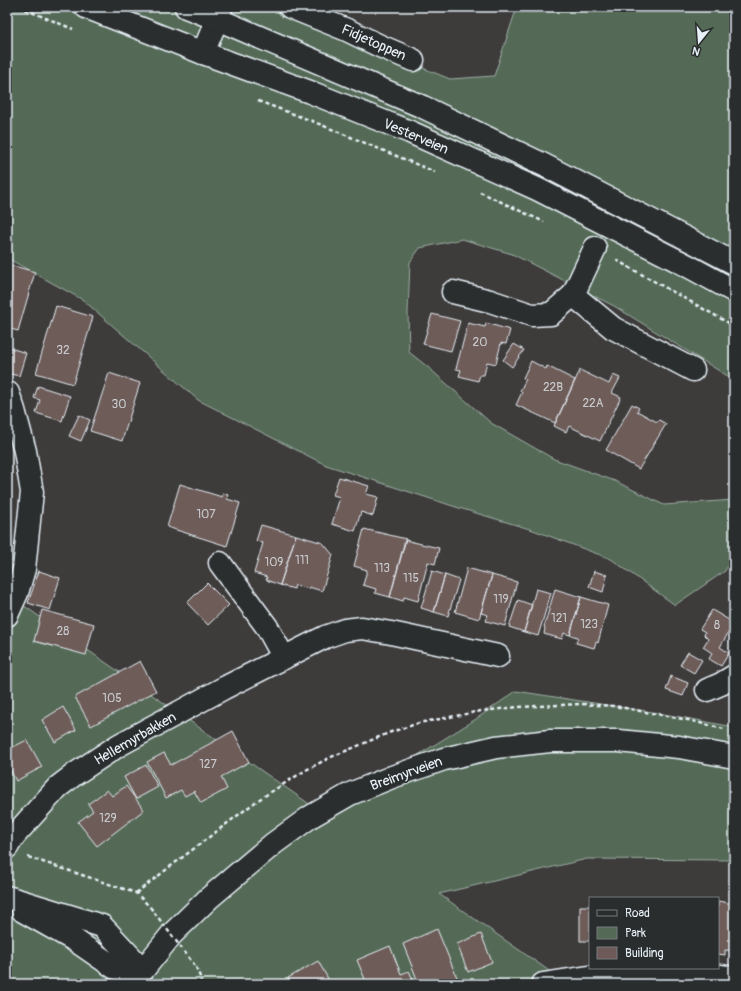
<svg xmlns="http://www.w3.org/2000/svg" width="741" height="991" font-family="Pangolin,sans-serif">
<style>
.green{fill:#546a56;stroke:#9eaea7}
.building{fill:#6e5b59;stroke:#e8f1f8}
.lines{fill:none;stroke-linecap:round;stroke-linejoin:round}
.minor-casing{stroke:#e8f1f8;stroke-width:25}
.highway-casing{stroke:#e8f1f8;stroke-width:25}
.path{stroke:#e8f1f8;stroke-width:2.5;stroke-dasharray:4 3;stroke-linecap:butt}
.minor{stroke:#2a2d2e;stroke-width:22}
.highway{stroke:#2a2d2e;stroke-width:22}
.path-bridge{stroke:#e8f1f8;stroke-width:2.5;stroke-dasharray:4 3;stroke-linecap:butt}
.labels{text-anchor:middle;stroke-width:3;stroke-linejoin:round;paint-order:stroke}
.number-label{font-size:12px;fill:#caccd0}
.street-label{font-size:14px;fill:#e8f1f8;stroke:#2a2d2e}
</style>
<rect width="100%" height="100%" fill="#3e3b3b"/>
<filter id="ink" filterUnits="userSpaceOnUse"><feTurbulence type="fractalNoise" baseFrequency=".025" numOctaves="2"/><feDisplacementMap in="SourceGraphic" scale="8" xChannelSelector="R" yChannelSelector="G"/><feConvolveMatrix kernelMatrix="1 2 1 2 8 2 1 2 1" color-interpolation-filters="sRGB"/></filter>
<g filter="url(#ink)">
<path class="green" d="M7 7H272L450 79 494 76 517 7H734V380L614 306 512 254 462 239 420 248 410 262 408 313 409 352 429 368 491 423 554 459 615 481 664 505 734 500V554L725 571 675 605 611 559 533 530 459 508 326 465 198 400 83 300 7 258Z
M7 594 331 819 349 798 476 719 516 691 659 713 734 727V861L730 860 587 859 439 894 568 984H7Z"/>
<path class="building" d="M7 264 35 272 18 331 7 328Z
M56 306 93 317 73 384 36 373Z
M432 314 460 321 451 351 423 344Z
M468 323 485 327 486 323 510 330 506 344 501 343 496 364 487 362 484 375H480L478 381 459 376 461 370 456 369Z
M514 344 524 350 512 367 503 360Z
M7 347 26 353 19 376 7 373Z
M531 361 546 369 547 366 575 380 555 423 516 405 522 392 520 391 526 379 523 378Z
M580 370 609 384 613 375 620 378 612 393 621 397 600 441 569 426 566 432 554 426Z
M109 373 140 383 122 441 90 431Z
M38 386 70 396 62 421 36 413 40 400 34 398Z
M632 404 639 408 637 411 657 422 659 420 666 424 639 469 606 450Z
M79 415 90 420 81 441 69 436Z
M339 477 369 486 366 494 378 497 373 516 361 512 355 531 332 524 340 497 333 495Z
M180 484 222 497 223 493 228 495 227 499 240 503 227 546 167 527Z
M261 525 296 535 280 585 266 580 267 577 254 573 263 543 256 541Z
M364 529 406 539 390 597 375 593 376 589 363 585 367 570 354 566Z
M296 535 323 543 333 555 322 591 309 587V589L295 585 294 589 280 585Z
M405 540 430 546 439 548 435 564 428 562 418 601 404 597 403 601 390 597Z
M467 568 492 575 479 619 455 612Z
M39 571 60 578 50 610 28 603Z
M432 571 445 575 434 612 421 608Z
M594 571 607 575 603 592 589 587Z
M445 575 459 580 448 616 434 612Z
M492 575 517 582 505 626 486 621 488 615 481 613Z
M207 583 229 605 208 625 187 603Z
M536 589 551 593 538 636 524 632Z
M555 589 581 597 570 635 564 633 562 639 544 634 545 628 544 627Z
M581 597 608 605 598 643 596 642 594 648 576 643 578 637 570 635Z
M518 600 532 605 524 632 509 627Z
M42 610 94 624 86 655 34 641Z
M712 610 734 623 720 647 729 653 721 666 709 659 712 653 703 647 708 639 704 635 705 632 700 629Z
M688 652 702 660 694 673 680 665Z
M140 661 156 691 91 726 75 697Z
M671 676 688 683 683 696 666 690Z
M63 707 76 730 55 742 42 720Z
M233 731 249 762 221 777 227 789 201 803 194 791 185 796 181 790 166 798 147 762 164 753 171 765Z
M27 740 42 767 16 781 7 763V750Z
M146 765 158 787 136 799 124 777Z
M126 786 144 810 97 846 78 822 93 811 88 804 107 790 112 796Z
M718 901 734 904V951L725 950V955L718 954Z
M580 906H590V941H580Z
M437 929 458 980 448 984H419L403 944Z
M481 934 492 962 468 972 457 944Z
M390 946 401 974 409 971 415 984H367L357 960Z
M318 961 331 984H291L288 978Z"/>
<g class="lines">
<defs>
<path id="minor" d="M290 7 347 30 380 46 413 60
M203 53 217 19 221 7
M595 248 573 295 613 328 693 370
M453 292 490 301 532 315 551 314 573 295
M220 563 267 627 284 658
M7 615 17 593 24 569 32 492 25 451 14 410 8 393
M707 690 721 684 734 676
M7 847 14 836 58 787 75 774 119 745 224 688 325 637 345 630 362 628 391 633 498 656
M7 897 102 926 143 970
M23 911 76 941 115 968 143 970
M125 984 143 970 172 934 209 898 273 844 310 817 350 794 392 777 444 759 496 747 550 741H618L679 747 734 757
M543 984 595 976 640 973H698L734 978"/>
<path id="highway" d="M86 7 203 53 310 92 410 132 537 189 688 266 734 291
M186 7 217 19 423 107 544 165 734 263"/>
</defs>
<use href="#minor" class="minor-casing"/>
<use href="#highway" class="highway-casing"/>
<path class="path" d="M19 7 73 29
M258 101 312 121 435 172
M480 192 544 222
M616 260 734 326
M28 857 136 893 150 907
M136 893 171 866 258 800 306 770 329 758 391 732 419 723 481 711 519 707 580 704 614 706 688 720 724 729
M196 967 200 977 201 984"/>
<use href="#minor" class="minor"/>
<use href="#highway" class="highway"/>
<path class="path-bridge" d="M150 907 196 967"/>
</g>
</g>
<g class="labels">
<g class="number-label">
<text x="480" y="346">20</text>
<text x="63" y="354">32</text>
<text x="553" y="391">22B</text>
<text x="593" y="407">22A</text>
<text x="119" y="408">30</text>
<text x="206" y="518">107</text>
<text x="302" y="564">111</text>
<text x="274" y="566">109</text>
<text x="382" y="572">113</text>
<text x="411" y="582">115</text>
<text x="501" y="603">119</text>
<text x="559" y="622">121</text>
<text x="589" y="628">123</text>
<text x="717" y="629">8</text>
<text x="63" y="635">28</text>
<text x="112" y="702">105</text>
<text x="208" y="768">127</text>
<text x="108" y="822">129</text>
</g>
<g class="street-label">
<text transform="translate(374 42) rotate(24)" y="5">Fidjetoppen</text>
<text transform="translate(416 136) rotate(23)" y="5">Vesterveien</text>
<text transform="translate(135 738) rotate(-30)" y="5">Hellemyrbakken</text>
<text transform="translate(406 773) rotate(-20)" y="5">Breimyrveien</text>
</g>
</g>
<rect width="741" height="991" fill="none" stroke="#2a2d2e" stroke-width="24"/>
<rect x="12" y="12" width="717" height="967" fill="none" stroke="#e8f1f8" stroke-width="1.5" filter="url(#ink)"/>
<rect x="589" y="897" width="130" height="72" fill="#2a2d2e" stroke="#767b7f"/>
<rect x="597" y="910" width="20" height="6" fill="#2a2d2e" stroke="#767b7f"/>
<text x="625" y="917" font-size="12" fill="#e8f1f8">Road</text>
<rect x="597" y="927" width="20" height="12" fill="#546a56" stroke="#767b7f"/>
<text x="625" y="937" font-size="12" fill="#e8f1f8">Park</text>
<rect x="597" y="947" width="20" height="12" fill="#6e5b59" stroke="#767b7f"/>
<text x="625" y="957" font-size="12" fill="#e8f1f8">Building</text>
<g transform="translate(699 42) rotate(197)" stroke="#2a2d2e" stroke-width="3" paint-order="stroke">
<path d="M0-3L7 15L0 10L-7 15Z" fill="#e8f1f8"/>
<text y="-6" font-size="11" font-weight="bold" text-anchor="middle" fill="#e8f1f8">N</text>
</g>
</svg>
